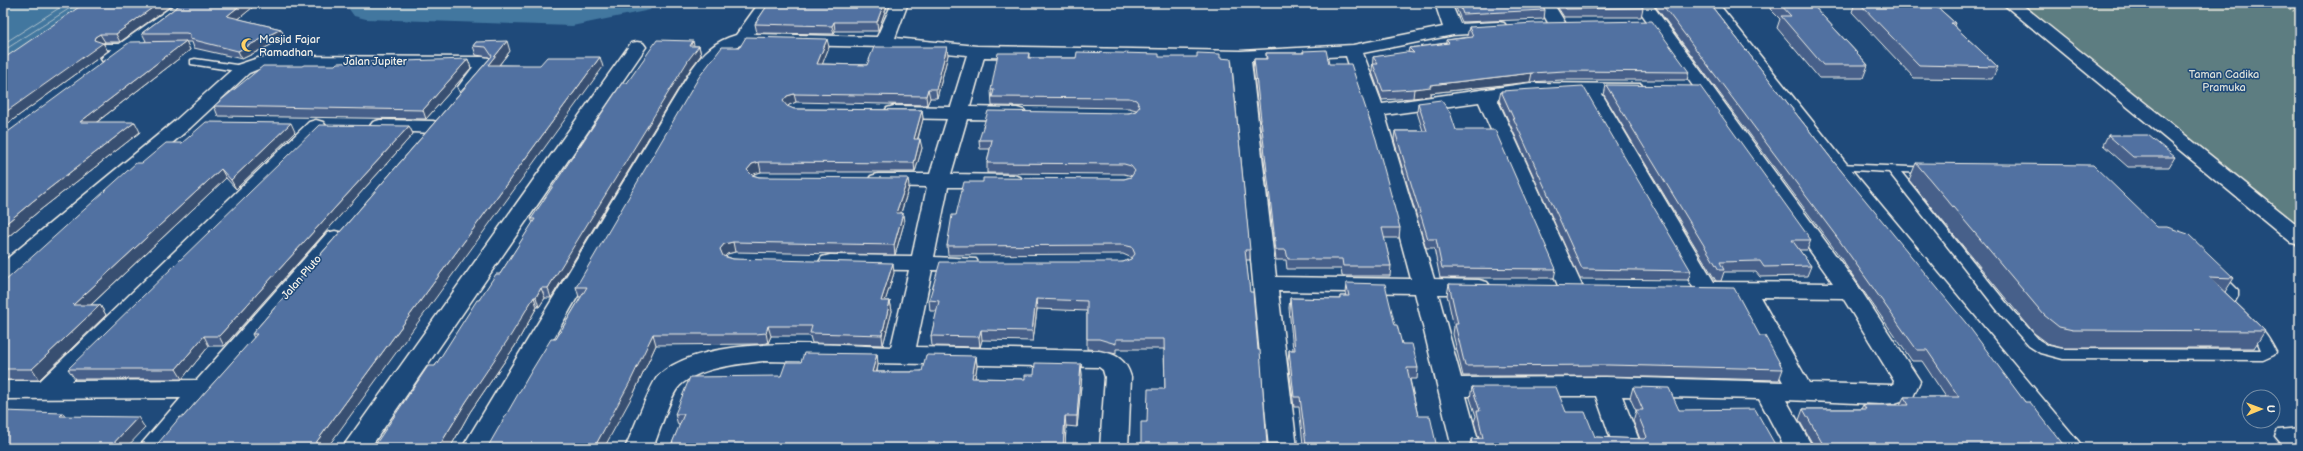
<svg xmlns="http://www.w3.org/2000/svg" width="2303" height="451" font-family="'Balsamiq Sans',sans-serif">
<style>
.green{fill:#5d7d81;stroke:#a8b7b4}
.water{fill:#42779f;stroke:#89a8bc}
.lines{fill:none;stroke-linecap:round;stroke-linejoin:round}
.shore{stroke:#adc0cb;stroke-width:1}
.river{fill:#42779f;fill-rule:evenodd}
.service-casing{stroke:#f4f1e8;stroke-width:3}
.minor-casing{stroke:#f4f1e8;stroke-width:3}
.path{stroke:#f4f1e8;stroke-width:2;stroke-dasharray:1 2.5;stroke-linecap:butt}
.service{fill:#1f4a7a;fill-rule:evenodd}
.minor{fill:#1f4a7a;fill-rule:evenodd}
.wall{fill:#46618a;stroke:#f4f1e8}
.shaded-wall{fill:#394f71;stroke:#f4f1e8}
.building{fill:#5171a1;stroke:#f4f1e8}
.labels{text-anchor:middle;stroke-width:3;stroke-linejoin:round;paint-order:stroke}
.poi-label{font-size:11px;fill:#f4f1e8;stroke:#1f4a7a;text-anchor:start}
.street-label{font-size:11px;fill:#f4f1e8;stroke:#1f4a7a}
.park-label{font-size:11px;fill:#dde0d9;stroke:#1f4a7a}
</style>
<rect width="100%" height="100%" fill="#1f4a7a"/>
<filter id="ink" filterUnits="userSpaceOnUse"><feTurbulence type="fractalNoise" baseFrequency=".025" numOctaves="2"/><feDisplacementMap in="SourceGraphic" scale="8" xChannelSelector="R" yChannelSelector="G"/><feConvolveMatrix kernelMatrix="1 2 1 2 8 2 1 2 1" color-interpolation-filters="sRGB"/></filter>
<g filter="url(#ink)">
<path class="green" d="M2011 3H2300V242Z"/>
<path class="water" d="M3 3H94L3 62Z"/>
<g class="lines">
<path class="shore" d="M3 44 67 3
M3 51 78 3"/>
<path class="river" d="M352 3 572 6 587 3H654L650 10 572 26 366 19 354 16 349 9Z"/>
<defs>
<path id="service" d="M105 44H131L136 47 131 50 102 49 100 47Z
M195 59 243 66 248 69 243 72 191 64V60Z
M1839 164 1934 168 1936 170 1934 172 1930 173 1901 172 2012 310 2039 340 2049 346 2063 349 2261 350 2258 343 2243 327 2245 324C2260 320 2270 341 2276 352L2274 355 2263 360 2063 359 2040 353 2029 346 2002 316 1889 172 1835 169 1833 167 1835 165Z
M2217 272 2221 273 2238 290V296L2234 303 2240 310 2238 313H2228L2220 304 2226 296V291L2211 276Z
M2300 428V438L2294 439 2299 444 2300 448H2285L2275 436 2278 430Z"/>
<path id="minor" d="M177 3H196L116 63H104L101 59 104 55Z
M759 3H775L754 34 877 37 892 3H908L895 38 977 46 1241 51 1353 45 1443 27 1435 3H1451L1460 24 1498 22 1504 23 1507 27 1504 31 1498 32 1453 35 1363 53 1382 104 1530 83 1641 84 1643 88 1641 92 1602 94 1714 282 1833 283 1634 3H1651L1858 286 1920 381 1913 397 1895 403 1880 404 1786 400 1813 448H1785L1759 399 1622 396 1642 448H1614L1596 396H1466L1480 448H1452L1415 293 1278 291 1297 448H1269L1232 61 984 57 970 107 1017 108 1024 110 1027 114 1024 118 1017 120 967 119 951 174 1013 175 1020 177 1023 181 1020 185 1013 187H948L934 257 976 259 979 264 976 269 968 271 932 270 916 347 1099 351C1116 354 1126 359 1131 377L1128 448H1100L1105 377 1103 370 1099 367 763 361C739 364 693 368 677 389 669 400 659 433 653 448H625C632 434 650 385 658 376 704 332 831 346 891 347L909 270 830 269 822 267 819 262 822 257 830 255 912 256 927 187 878 186 871 184 868 180 871 176 878 174H930L947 119 894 118 887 116 884 112 887 108 894 106 951 107 967 55 884 47 742 44 723 54 700 85 490 448H462L692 69C704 52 715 41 736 35ZM1346 56 1376 148 1411 279 1276 277 1251 61ZM1583 94 1697 294 1705 296 1737 297 1783 382 1605 377 1461 378 1438 294H1479L1487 292 1491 287 1487 282 1479 280 1434 279 1385 115 1479 102 1559 288 1563 293 1571 295 1579 293 1583 288 1497 99 1530 95ZM1760 297 1843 298 1894 381 1893 385 1809 383Z
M1537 3H1553L1566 24 1563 28H1551Z
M1701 3H1718L1846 163 2084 448H2055L1832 171Z
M2002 3H2020L2300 227V245L2292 243Z
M637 42 643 43 646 47 370 448H342L631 43Z
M276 56 483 57 489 58 494 65C486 77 476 95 460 91L458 87 473 67 276 66 261 68 249 73 190 128 11 279 3 281V262L176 120 237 65 258 58Z
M316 120 323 122 326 126 323 130 71 381 197 380 327 233 335 231 343 233 346 238 343 243 168 448H138L181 398 3 399V381H40L309 122Z
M380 120 433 121 440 123 443 127 440 131 433 133 373 130 370 126 373 122Z"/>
</defs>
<use href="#service" class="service-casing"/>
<use href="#minor" class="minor-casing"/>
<path class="path" d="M2281 3 2300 15"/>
<use href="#service" class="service"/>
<use href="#minor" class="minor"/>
</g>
<path class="wall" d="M85 3H175L120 42H105L103 43 108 51 3 127Z
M182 3H258L238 19 281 29 285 38 242 59 194 48 192 42H186L190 50 97 122 140 132 39 211 3 241V134H5L146 41 142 33Z
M769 3H888L878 31H835L834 34 757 33 755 24Z
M1454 3H1541L1545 10 1544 19 1462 22Z
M1555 3H1640L1643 8 1641 17H1564Z
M1653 3H1709L1834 162 2025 402 2066 448H1815L1799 420 1803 409H1861L1863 405H1900L1904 397H1946L1922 361H1912L1835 250Z
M1772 3H1811L1868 65 1863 78H1819L1777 28 1780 19 1770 9Z
M1855 3H1933L1955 23 1954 26 1998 67 1992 79 1914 78 1852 12Z
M1469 27 1689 72 1687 80H1562L1530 82 1430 93V96L1413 98 1382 100 1372 72 1373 57 1408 53 1409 48 1446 43V40L1468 37 1467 36Z
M476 42 510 51 499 65 603 67 183 417 254 338 252 334 490 58 489 57 476 55 473 46Z
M695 46H699L701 55 691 68 551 298H545L539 307H537L515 346 470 412 450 448H373L435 366 479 300 500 274 533 223 531 219 627 83Z
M829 47 822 64 867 65 948 55 937 98H930L927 105 796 102 789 105 787 107 794 109 922 110 923 119 918 139 922 148 915 172H761L754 174 752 175 759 177 909 187 901 213 904 223 895 255 735 252 727 254 725 256 733 259 894 273 885 301H890L892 311 883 345 812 343 810 336H771L768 343 758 344 656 345 634 393 556 339 581 297H579L576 287Z
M1303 51 1329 64 1400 228 1399 238H1384L1391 266 1390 276H1342L1341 269H1287L1286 260H1276L1253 68 1254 59H1266V53H1303Z
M1029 53V58H1076L1159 57 1250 250V260H1246L1267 444H1303L1299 407H1294L1288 361 1289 350H1293L1289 308 1290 298 1340 299V296H1346L1345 293 1346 283 1395 325 1402 344 1418 368 1417 379H1410L1418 416 1437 448H1141L1147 422 1165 389 1164 349H1116V354L1099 350 1087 349V311L1037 309 1033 341 982 340 980 347 932 346 931 336 937 311H930L929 300 1123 262 1131 259 1132 258 1123 254 948 255 947 246 956 215 983 182 1124 179 1131 177 1132 176 1124 174 987 173V163L990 149H980L979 140 1129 113 1136 111 1137 110H1136L1129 108 992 106 991 90Z
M471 68 426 119 218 116 214 106Z
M1606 85 1811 240 1807 250H1799L1811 266 1807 276 1760 277 1756 272H1724L1721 281H1716L1604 95Z
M1501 91 1691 271 1688 280 1580 279 1499 100Z
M1418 103 1456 130 1556 269 1554 278H1440L1434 248H1426L1394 140 1395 131H1423L1417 112Z
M409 126 413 134 224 346H209L182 379H75L68 369Z
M295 132 236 189 226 178 91 305H100L106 315 39 380H3V283L182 143Z
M2108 135 2175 157 2169 167H2128L2103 145Z
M1916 163 2157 227 2234 278 2225 292 2265 331 2254 348H2063L2050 345 2034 333 1909 180Z
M1449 284 1760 336 1783 369 1779 380 1605 376H1463L1453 334 1454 327 1447 295Z
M877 354 878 365 877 372H912L922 371 976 356 977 366 975 378 1025 379 1034 375 1081 364 1082 375 1077 427 1066 426 1065 448H670L680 425H678L675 414 781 376 801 362Z
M1472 387 1566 412 1595 437 1640 439 1633 421 1636 411 1630 398 1633 387 1679 410 1777 448H1469L1471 439H1479L1474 422 1476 416 1470 398Z"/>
<path class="shaded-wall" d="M159 3H175L120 42 116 34Z
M243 3H258L231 25 227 16Z
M884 3H888L878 31 877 22Z
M834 22 835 31 834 34 832 26Z
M281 29 285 38 242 59 238 51Z
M100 34 105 42 103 43 108 51 3 127V114L94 40 95 37Z
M827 39 829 47 819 73 817 64Z
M186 41 190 50 85 131 80 122Z
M507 41 510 51 491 75 488 65Z
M693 41 695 50 699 46 701 55 691 68 551 298 548 288Z
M947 47 948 55 937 98 936 89Z
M600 57 603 67 327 448H312Z
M468 59 471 68 426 119 423 110Z
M1532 73 1530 82 1430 93V96L1413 98 1414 89 1430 85Z
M928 89 930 98 927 105 926 96Z
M794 94 796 102 789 105 784 110 783 101 787 96Z
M922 110 923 119 915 148 914 139Z
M135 122 140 132 39 211 3 241V226L33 201Z
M291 123 295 132 236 189 231 180Z
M409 126 413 134 224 346 219 336Z
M920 139 922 148 915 172 914 163Z
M759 162 761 172 754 174 750 179 747 170 752 164Z
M221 169 226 178 80 315 73 305Z
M908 178 909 187 898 222 896 213Z
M903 213 904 223 895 255 894 245Z
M733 242 735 252 727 254 723 259 720 249 724 244Z
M893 263 894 273 882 311 881 301Z
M541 288 545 298 539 307 536 297Z
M534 297 537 307 515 346 470 412 450 448H438L466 402Z
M1036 299 1037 309 1033 341 1032 331Z
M890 301 892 311 883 345 882 335Z
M100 305 106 315 39 380 32 369Z
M768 326 771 336 768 343 766 333Z
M981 330 982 340 980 347 979 337Z
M653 334 656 345 634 393 604 448H594Z
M204 336 209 346 182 379 176 369Z
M877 354 878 365 874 383 872 372Z
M976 356 977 366 973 389 972 378Z
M1081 364 1082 375 1077 427V416Z
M63 413 71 424 60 416Z
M1065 416 1066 426 1065 448H1063Z
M138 417 145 428 126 448H109Z"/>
<path class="building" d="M85 3H159L116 34H100L95 37 94 40 103 43 3 114V59Z
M182 3H243L227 16 281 29 238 51 190 39V34L186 33H142Z
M769 3H884L877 22H834L832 26 755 24Z
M1459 3H1541L1545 10 1463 14Z
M1562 3H1640L1643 8 1566 9Z
M1661 3H1709L1834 162 1970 328 2025 402H2030L2066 448H1825L1803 409H1866L1863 405H1909L1904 397H1959L1927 350H1917L1839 240Z
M1779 3H1811L1868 65H1823L1781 16H1791Z
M1859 3H1933L1955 23H1951L1998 67 1919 65Z
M1652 21 1689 72 1564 71 1532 73 1430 85 1431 87 1414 89 1383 91 1373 64H1378L1373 57 1406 52 1414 53 1409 48 1449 43 1446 40 1473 37 1469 27 1535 23Z
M746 37 827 39 817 64 867 65 874 47H947L936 89H928L926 96 794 94 787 96 783 101 787 106 794 109 922 110 914 139H920L914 163 759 162 752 164 747 170 752 175 759 177 908 178 896 213H903L894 245 733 242 724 244 720 249 723 256 733 259 893 263 881 301H890L882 335 810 333 812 326H768L766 333 756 334H653L630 382 594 448H487L532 370 551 339H556L587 287H576L699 77 722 47H740Z
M657 40 693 41 690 46H699L689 59 548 288H541L536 297H534L511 335 466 402 438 448H373L428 366H435L477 300H479L496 274H500L535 219H531L622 83H627Z
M186 41 80 122H135L33 201 3 226V134H5L130 42Z
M507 41 488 65H540L547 57H600L312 448H154L180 417H183L257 334H252L492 56 486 47 473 46 476 42Z
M1326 50 1329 64H1351L1376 139 1400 228H1382L1391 266H1343L1342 259H1288L1286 250H1276L1254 59H1267L1266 53H1304L1303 51Z
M1077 52 1159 54V57H1197V53L1220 54V58L1231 59 1250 250H1245L1250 292H1253L1258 350H1260L1267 444H1306L1300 397H1294L1289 350H1295L1290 298 1340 299V296H1349L1346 283 1385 284 1395 325H1397L1402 344H1412L1418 368H1407L1418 416H1430L1437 448H1141V422H1147L1148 389H1165L1164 339H1116V344L1099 339H1087V301L1036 299 1032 331 981 330 979 337 931 336 939 301 929 300 940 262H1123L1131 259 1135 254 1132 247 1123 245 947 246 952 215H956L964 182H983V178L1124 179 1131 177 1135 171 1131 166 1124 164 987 163 992 140H979L988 111 1129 113 1136 111 1140 106 1136 100 1129 98 992 97 994 90H991L998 53H1029L1028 58H1076Z
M468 59 423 110 214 106 263 66H302L304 65H335L337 63Z
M1606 85 1700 86 1811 240H1792L1811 266 1764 267 1760 261 1720 262 1724 270H1719Z
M1583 86 1691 271 1582 269 1501 91Z
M1441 100 1450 112 1456 130H1495L1556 269 1442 268 1436 239H1428L1395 131H1427L1418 103Z
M206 122 291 123 231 180 221 169 73 305H100L32 369H3V283L136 163H142L166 143H182Z
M319 125 409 126 219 336H204L176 369H68Z
M2108 135H2148L2175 157H2133Z
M1916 163 2093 165 2157 227H2167L2188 234 2234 278 2209 277 2265 331 2073 330 2059 327 2044 315Z
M1449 284 1734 288 1760 336H1765L1783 369 1608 365 1465 366 1455 324H1458Z
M804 353 877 354 872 372H912V371H922L926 355 976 356 972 378 1025 379V375H1034L1035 363 1081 364 1077 416H1065L1063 448H670L684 414H675L690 377 781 376 786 362H801Z
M1472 387H1556L1566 412H1585L1595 437 1645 439 1647 437 1636 410H1643L1633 387 1669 388 1679 410 1755 409 1777 448H1473L1471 439 1483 438 1477 411H1480Z
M3 411 63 413 60 416 138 417 109 448H3Z
M2234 447 2300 448H2235Z"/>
</g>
<defs>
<symbol id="mosque-bare" viewBox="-9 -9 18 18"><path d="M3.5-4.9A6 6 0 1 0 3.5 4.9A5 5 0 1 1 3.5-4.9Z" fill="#ffd166" stroke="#1f4a7a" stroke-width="2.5" paint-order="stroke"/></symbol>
</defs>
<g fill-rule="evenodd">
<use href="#mosque-bare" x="238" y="35" width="20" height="20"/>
</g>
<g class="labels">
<g class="poi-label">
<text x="259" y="43">Masjid Fajar<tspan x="259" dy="13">Ramadhan</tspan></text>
</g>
<g class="street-label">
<text x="375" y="65">Jalan Jupiter</text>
<text transform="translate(301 277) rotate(-49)" y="4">Jalan Pluto</text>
</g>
<g class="park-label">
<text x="2224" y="78">Taman Cadika<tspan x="2224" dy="13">Pramuka</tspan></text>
</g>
</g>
<rect width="2303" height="451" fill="none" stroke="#1f4a7a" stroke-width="16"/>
<rect x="8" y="8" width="2287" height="435" fill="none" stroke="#f4f1e8" stroke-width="1.5" filter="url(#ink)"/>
<g transform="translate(2261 409) rotate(89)"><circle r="19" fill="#1f4a7a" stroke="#748da6"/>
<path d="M0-3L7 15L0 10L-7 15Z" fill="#ffd166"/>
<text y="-6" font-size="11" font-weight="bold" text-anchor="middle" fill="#f4f1e8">U</text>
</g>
</svg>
